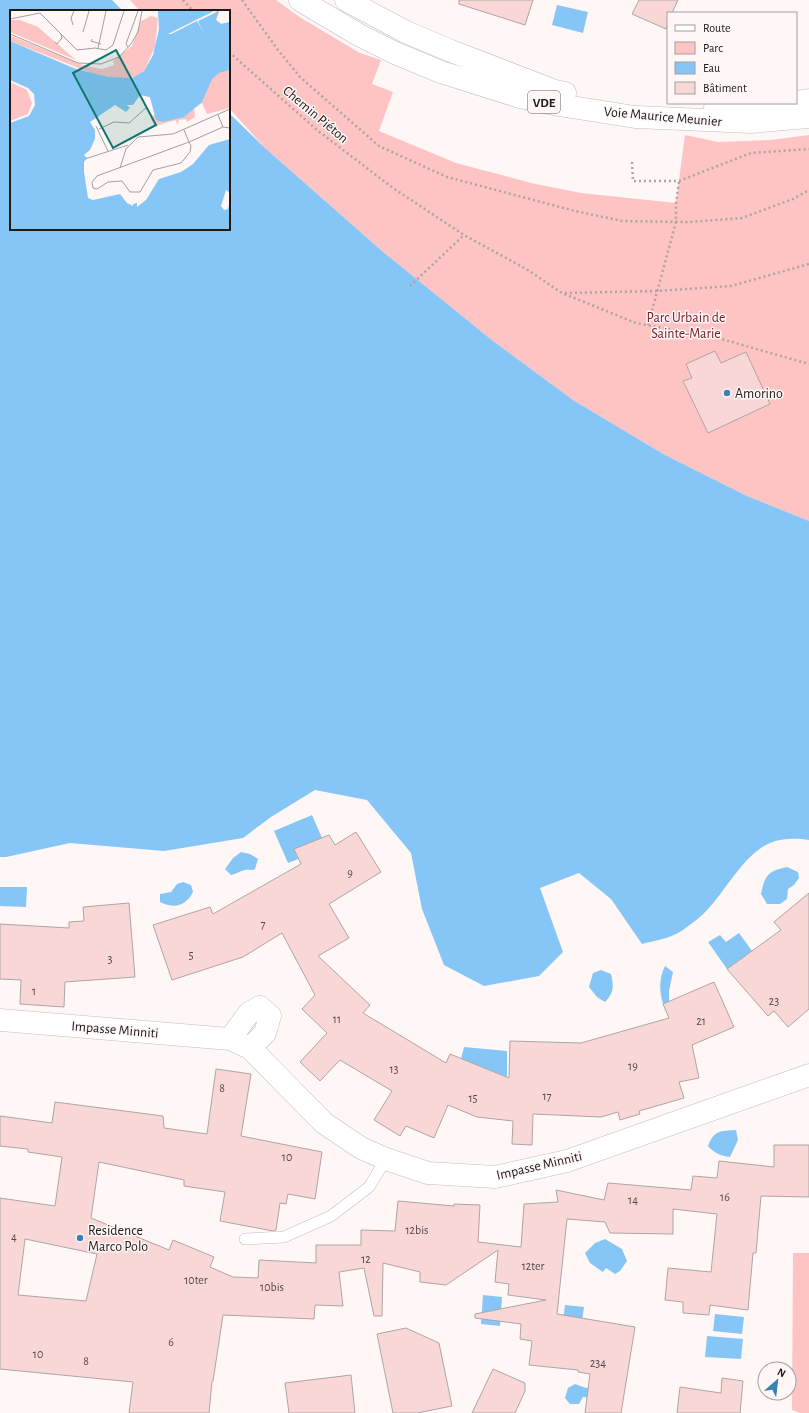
<svg xmlns="http://www.w3.org/2000/svg" width="809" height="1413" font-family="'Alegreya Sans',sans-serif">
<style>
.green{fill:#fdc4c3}
.water{fill:#85c6f7}
.building{fill:#f9d7d6;stroke:#ada5a5;fill-rule:evenodd}
.lines{fill:none;stroke-linecap:round;stroke-linejoin:round}
.lane-casing{stroke:#c4bcbb;stroke-width:12}
.street-casing{stroke:#c4bcbb;stroke-width:23}
.primary-casing{stroke:#c4bcbb;stroke-width:23}
.path{stroke:#aaa4a4;stroke-width:2.5;stroke-dasharray:2 3;stroke-linecap:butt}
.lane{stroke:#fff;stroke-width:11}
.street{stroke:#fff;stroke-width:22}
.primary{stroke:#fff;stroke-width:22}
.poi-dot{fill:#3882b6;stroke:#fff6f6;stroke-width:1.5}
.labels{text-anchor:middle;stroke-width:3;stroke-linejoin:round;paint-order:stroke}
.number-label{font-size:12px;fill:#544949}
.shield{fill:#fff6f6;stroke:#615c5c;stroke-width:1}
.shield-label{font-size:13px;font-weight:bold;fill:#1d1a1a}
.street-label{font-size:14px;fill:#1d1a1a;stroke:#fff6f6}
.park-label{font-size:14px;fill:#761a24;stroke:#fff6f6}
.poi-label{font-size:14px;fill:#1d1a1a;stroke:#fff6f6;text-anchor:start}
.inset-road{fill:none;stroke:#a59e9e;stroke-width:1}
.view{fill:#0f766e;fill-opacity:0.15;stroke:#0f766e;stroke-width:2}
.inset-edge{fill:none;stroke:#1d1a1a;stroke-width:2}
</style>
<rect width="100%" height="100%" fill="#fff6f6"/>
<path class="green" d="M130 0H276L301 18 360 53 381 60 372 84 393 92 379 131 456 163 535 184 581 193 676 203 685 135 718 142 771 140 809 135V521L747 496 665 455 573 400 493 341 382 251 265 148 229 108V11H140Z
M793 1253H809V1413H800L792 1410Z"/>
<path class="water" d="M0 0H112L123 11H11V229H229V113L265 148 382 251 493 341 573 400 665 455 747 496 809 521V840C797 838 781 838 770 843 745 853 726 890 708 909 702 916 694 922 687 927 674 938 657 940 642 944L611 899 579 873 540 888 563 952 539 976 484 986 444 965 422 909 411 853 367 800 315 790 271 817 243 838 164 851 70 843 6 857H0Z
M557 5 588 12 583 33 552 25Z
M312 815 322 838 294 849 298 859 288 863 274 831Z
M241 852 250 854 258 859 255 869C251 871 249 869 245 870 240 871 236 874 231 875L225 869 233 858Z
M787 867 798 872 799 878 794 885 788 889 787 899 780 904H767L761 894C765 875 768 871 787 867Z
M183 882 191 885 193 892C186 906 174 909 160 902V894L171 892 177 884Z
M0 887H27L26 907 0 906Z
M739 933 752 951 727 969 708 942 720 935 726 942Z
M665 966 673 972 669 991V1002L663 1004C659 991 659 978 665 966Z
M601 970 611 974C614 986 614 993 605 1002L597 997 589 987 593 973Z
M464 1047 507 1051V1077L461 1059Z
M736 1130 738 1140 730 1157C721 1156 714 1153 708 1146 714 1130 720 1131 736 1130Z
M605 1239 622 1249 627 1261 620 1271 615 1274 606 1268 603 1272 590 1263 585 1253 595 1243Z
M483 1295 502 1297 500 1326 481 1324Z
M565 1305 584 1307 579 1343 561 1336Z
M715 1314 744 1317 742 1334 713 1331Z
M707 1336 743 1339 741 1359 705 1357Z
M575 1384 586 1388 596 1386 593 1398 583 1397 579 1404H570L565 1398 568 1388Z"/>
<path class="building" d="M459 0H533L525 25 459 4Z
M639 0H678L672 13H668V23L666 29 632 14Z
M715 351 721 363 746 352 770 404 708 433 683 381 692 378 686 364Z
M356 832 381 872 329 904 349 938 318 956 370 1005 363 1013 446 1063 450 1054 509 1078 510 1041 581 1043 669 1018 663 1004 714 982 734 1027 692 1045 699 1078 679 1082 684 1098 639 1111 640 1114 620 1120 618 1112 601 1117 533 1114 532 1145 512 1144 513 1121 477 1117 448 1105 434 1138 406 1126 400 1136 374 1120 392 1091 340 1060 320 1081 300 1062 327 1033 302 1009 315 995 282 933 243 957 172 980 153 925 210 907 213 914 301 864 294 849 329 835 335 845Z
M809 893V1009L788 1027 774 1011 768 1016 727 969 781 930 774 922Z
M129 903 135 977 65 982 64 1007 20 1004 21 980 0 979V924L69 928V922L84 921 83 907Z
M216 1069 251 1074 241 1136 322 1152 315 1199 288 1194 286 1204 280 1203 276 1230 273 1231 220 1221 225 1192 184 1186V1180L99 1162 91 1218 169 1250 173 1240 214 1257 210 1267 233 1277 258 1278 259 1260 316 1263V1245H361V1230L395 1231 398 1201 454 1206V1204L480 1205 478 1242 521 1247 524 1204 558 1202 556 1190 604 1200 608 1183 691 1190 693 1176 717 1178 719 1161 774 1167V1145H809V1197L761 1196 756 1253H753L748 1310 710 1305 709 1315 683 1313V1302L665 1300 668 1268 711 1272 717 1214 673 1209V1234L610 1233 605 1222 567 1219 557 1314 635 1327 621 1413H585L590 1374 578 1372V1370L529 1365 532 1341 520 1339 521 1324 475 1318V1314L546 1300 508 1295 509 1284 495 1282 498 1250 446 1285 420 1282V1272L383 1263 382 1316H374L364 1268 339 1272 343 1306 315 1305 314 1319 223 1315 213 1381H212L209 1413H129L133 1382 0 1369V1198L55 1206 62 1157 28 1152V1149L0 1146V1116L52 1123 55 1102 163 1116 164 1128 207 1134ZM25 1239 97 1254 86 1301 18 1295Z
M406 1328 439 1343 452 1406 417 1413H393L377 1334Z
M493 1369 525 1383V1391L515 1413H472Z
M351 1375 355 1413H289L285 1383Z
M722 1378 743 1381 740 1413H677L680 1387 721 1393Z"/>
<g class="lines">
<defs>
<path id="lane" d="M245 1239 284 1237 331 1216 369 1187 386 1159"/>
<path id="street" d="M0 1020 230 1039 250 1048 324 1123 361 1148 386 1159 428 1173 495 1177 567 1161 809 1075
M230 1039 249 1013 260 1007 270 1016 265 1033 250 1048"/>
<path id="primary" d="M300 0 359 35 395 53 441 72 520 97 559 105 635 117 751 122 809 117
M346 0 406 32 451 51 555 91 565 93
M796 102 809 100
M715 107 776 105 790 103"/>
</defs>
<use href="#lane" class="lane-casing"/>
<use href="#street" class="street-casing"/>
<use href="#primary" class="primary-casing"/>
<path class="path" d="M183 0 193 11
M242 0 278 50 300 77 379 146 447 177 575 211 622 221 689 222 742 218 793 199 809 190
M229 52 317 130 393 188 464 235 528 270 562 293 636 323 718 338 809 364
M632 162 633 181H679L751 153 809 149
M410 286 464 235
M565 293 657 291 731 286 809 264
M648 325 676 222V203L679 181"/>
<use href="#lane" class="lane"/>
<use href="#street" class="street"/>
<use href="#primary" class="primary"/>
</g>
<g class="poi-dot">
<circle cx="727" cy="393" r="4"/>
<circle cx="80" cy="1238" r="4"/>
</g>
<g class="labels">
<g class="number-label">
<text x="350" y="877">9</text>
<text x="263" y="928">7</text>
<text x="191" y="959">5</text>
<text x="110" y="963">3</text>
<text x="34" y="995">1</text>
<text x="774" y="1005">23</text>
<text x="337" y="1023">11</text>
<text x="701" y="1025">21</text>
<text x="633" y="1070">19</text>
<text x="394" y="1073">13</text>
<text x="222" y="1092">8</text>
<text x="547" y="1100">17</text>
<text x="473" y="1102">15</text>
<text x="287" y="1161">10</text>
<text x="725" y="1201">16</text>
<text x="633" y="1204">14</text>
<text x="417" y="1234">12bis</text>
<text x="14" y="1241">4</text>
<text x="366" y="1263">12</text>
<text x="533" y="1270">12ter</text>
<text x="196" y="1284">10ter</text>
<text x="272" y="1291">10bis</text>
<text x="171" y="1346">6</text>
<text x="38" y="1358">10</text>
<text x="86" y="1365">8</text>
<text x="598" y="1367">234</text>
</g>
<rect class="shield" x="528" y="91" width="32" height="22" rx="3"/>
<g class="shield-label">
<text x="544" y="107">VDE</text>
</g>
<g class="street-label">
<text transform="translate(316 114) rotate(40)" y="5">Chemin Piéton</text>
<text transform="translate(663 116) rotate(5)" y="5">Voie Maurice Meunier</text>
<text transform="translate(115 1029) rotate(5)" y="5">Impasse Minniti</text>
<text transform="translate(539 1165) rotate(-13)" y="5">Impasse Minniti</text>
</g>
<g class="park-label">
<text x="686" y="322">Parc Urbain de<tspan x="686" dy="16">Sainte-Marie</tspan></text>
</g>
<g class="poi-label">
<text x="735" y="398">Amorino</text>
<text x="88" y="1235">Residence<tspan x="88" dy="16">Marco Polo</tspan></text>
</g>
</g>
<g transform="translate(10 10)">
<rect width="220" height="220" fill="#fff6f6"/>
<path d="M206 1H209L206 10 211 14 220 12V98L197 104 192 93 184 98 185 107 177 112 176 109 169 110 167 115 166 110 145 116 140 107 146 104 140 87 132 85 158 24H164L187 11 193 22ZM141 6 148 8 145 37 134 61 122 68H104L81 63 0 31V26L4 27 72 55 92 59 104 55 103 51 122 36 131 11ZM0 10H10L28 17 66 50 0 22ZM0 72 17 80 22 93 18 104 0 111Z" fill="#fdc4c3"/>
<path d="M148 1H204L158 24H161L187 11 193 22 188 11 209 1 206 10 211 14 220 12 219 60 209 63 202 69 192 92 174 107 153 112 146 110 140 87 130 85 123 95H117L120 98 116 102 105 95 80 112 85 120V129L80 140 74 145 77 148 74 152V162L78 188 83 190 110 184 117 193 123 196V194L127 193V197L136 190 149 169 171 162 183 154 199 135 220 129V183L216 180 211 196 214 200 218 199 220 191V219H0V113L19 106 25 95 24 84 18 78 0 70V31L66 59 99 67 122 68 134 61 143 45 149 19Z" fill="#85c6f7"/>
<path class="inset-road" d="M0 9 30 3 67 40 85 38 96 40 103 35 114 1M63 15 61 8 64 1M73 22 79 1M0 24 68 53 91 54 109 47 121 34 128 22 132 1M82 29 81 31 91 34M45 32 47 34 52 28 51 24M118 37 116 34 128 1M88 38 96 1M208 105 213 117M86 116 98 141M89 119 104 112 119 113 137 97M174 120 179 132 181 136 180 142 171 153 143 160 130 182H120L112 171 98 172 87 179 83 178 82 172 87 166 179 132 213 117 220 118M75 149 118 135M110 158 116 139 128 127 163 124 220 99"/>
<path class="view" d="M106 40 146 115 103 138 63 63Z"/>
<rect width="220" height="220" class="inset-edge"/>
</g>
<rect x="667" y="12" width="130" height="92" fill="#fff6f6" stroke="#a59e9e"/>
<rect x="675" y="25" width="20" height="6" fill="#ffffff" stroke="#a59e9e"/>
<text x="703" y="32" font-size="12" fill="#1d1a1a">Route</text>
<rect x="675" y="42" width="20" height="12" fill="#fdc4c3" stroke="#a59e9e"/>
<text x="703" y="52" font-size="12" fill="#1d1a1a">Parc</text>
<rect x="675" y="62" width="20" height="12" fill="#85c6f7" stroke="#a59e9e"/>
<text x="703" y="72" font-size="12" fill="#1d1a1a">Eau</text>
<rect x="675" y="82" width="20" height="12" fill="#f9d7d6" stroke="#a59e9e"/>
<text x="703" y="92" font-size="12" fill="#1d1a1a">Bâtiment</text>
<g transform="translate(777 1381) rotate(28)"><circle r="19" fill="#fff6f6" stroke="#a59e9e"/>
<path d="M0-3L7 15L0 10L-7 15Z" fill="#3882b6"/>
<text y="-6" font-size="11" font-weight="bold" text-anchor="middle" fill="#1d1a1a">N</text>
</g>
</svg>
